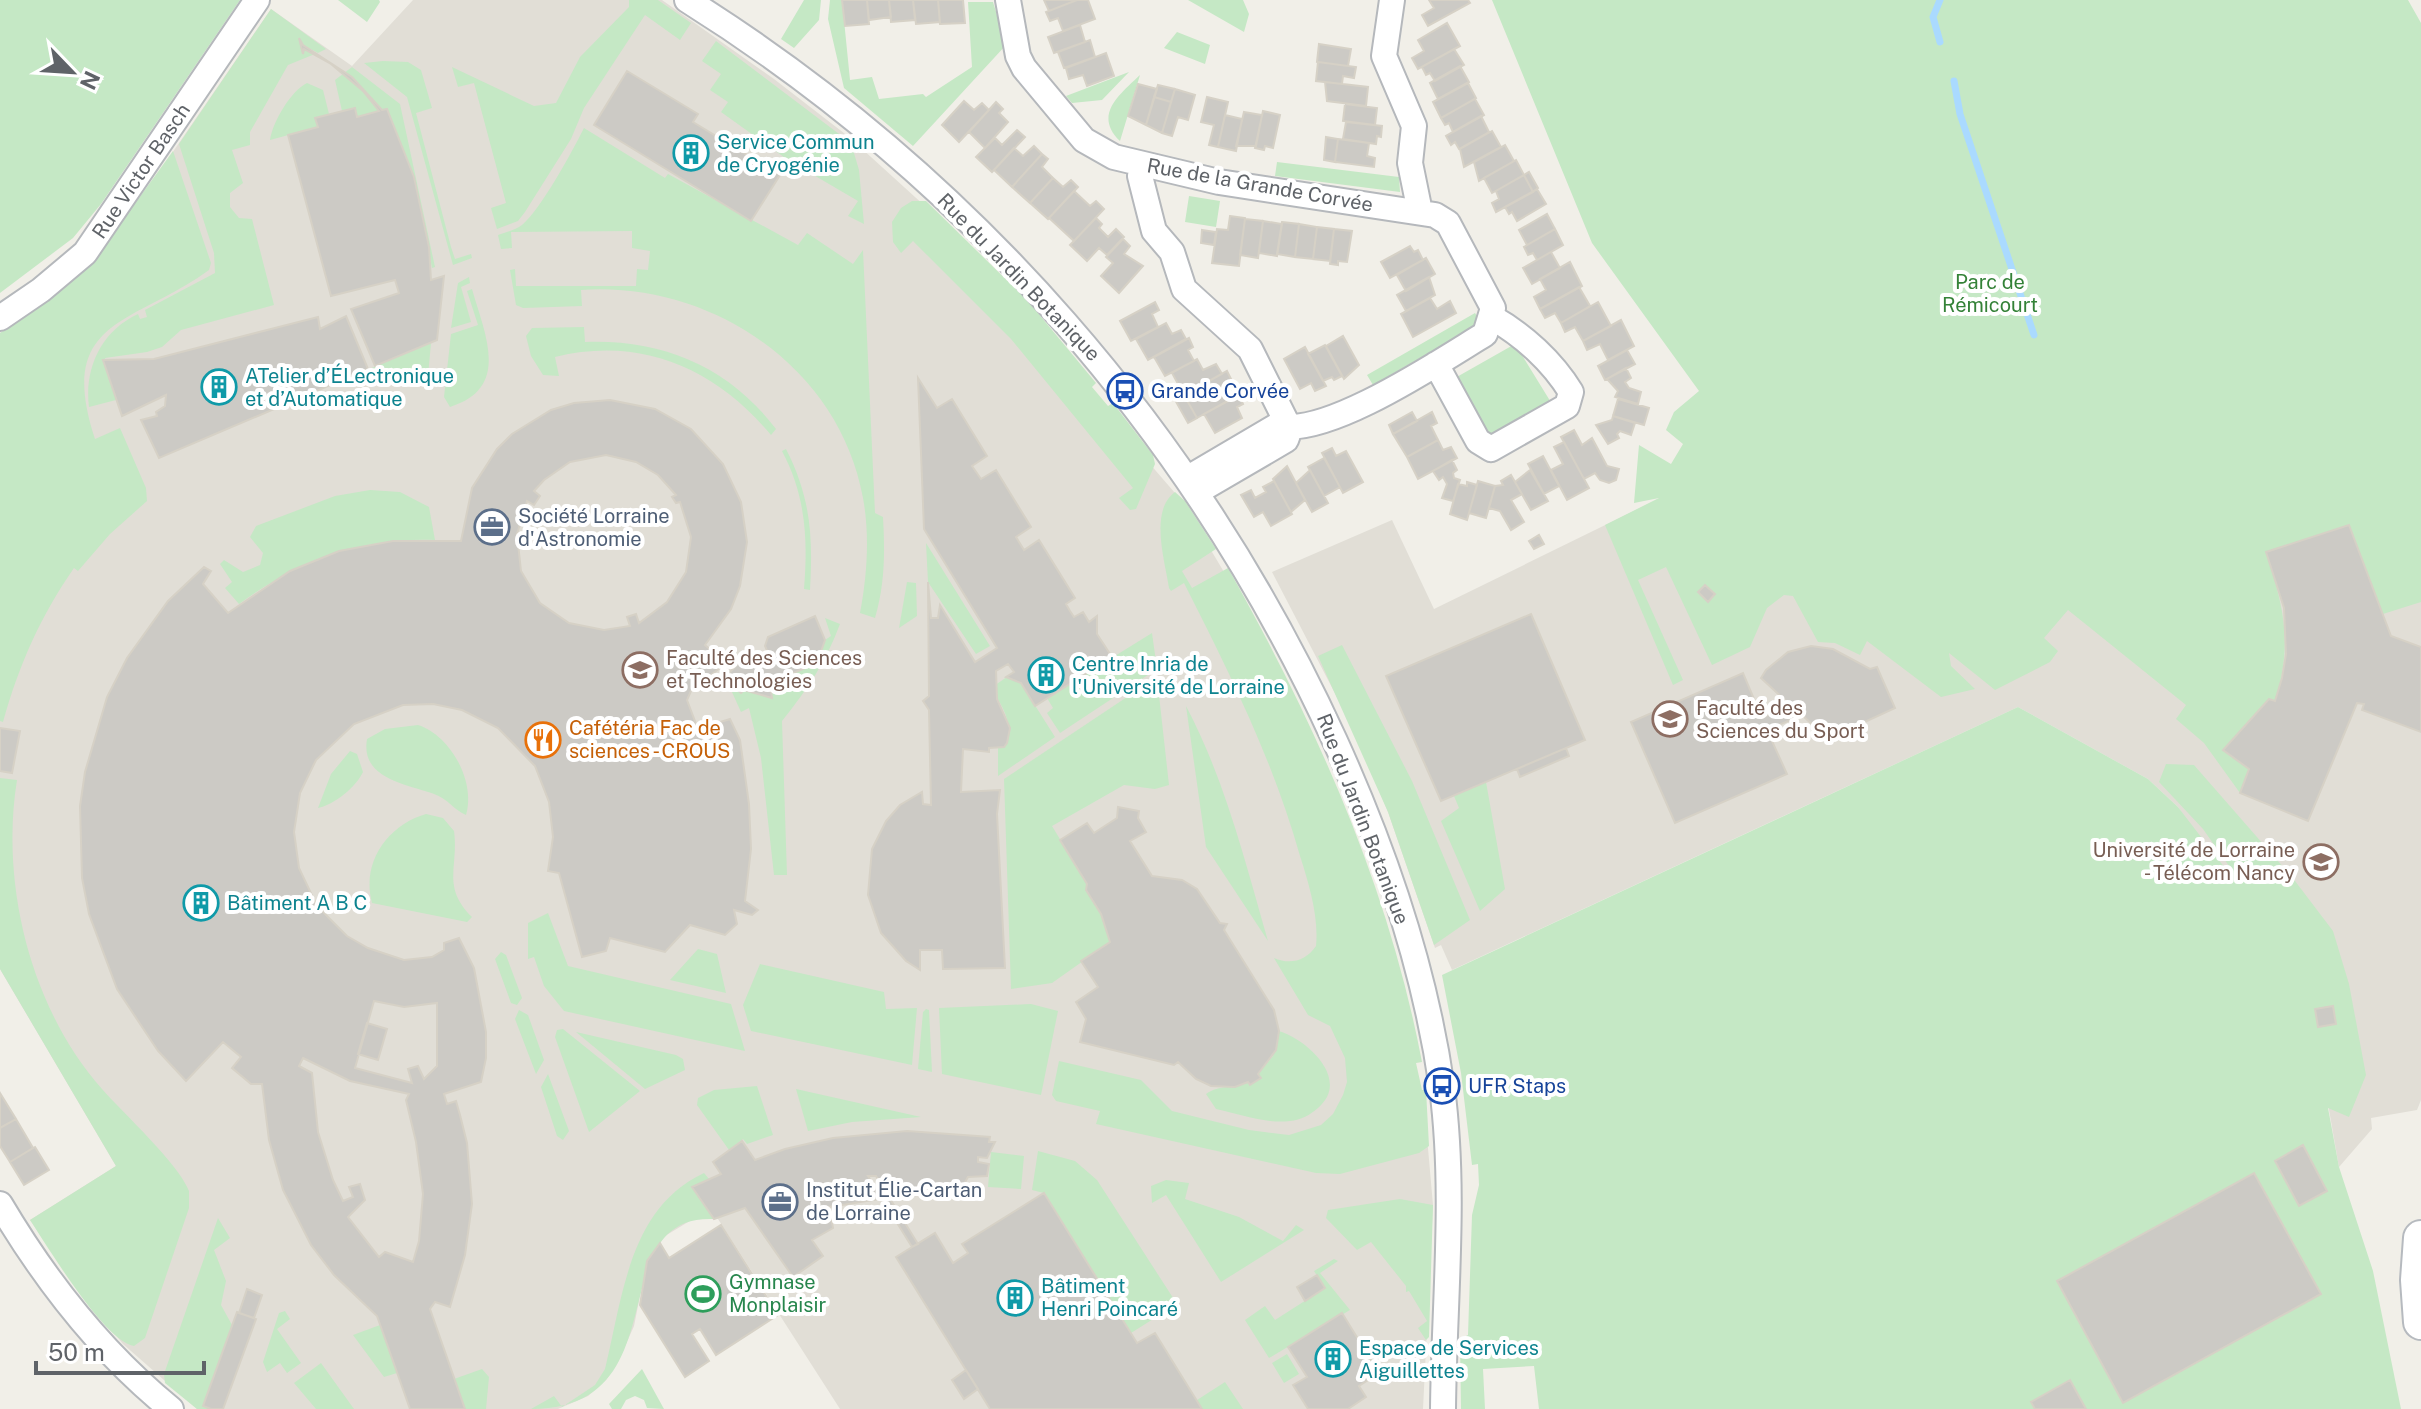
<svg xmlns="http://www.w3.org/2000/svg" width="2421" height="1409" font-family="'Public Sans',sans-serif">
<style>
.education{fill:#e1ded6}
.green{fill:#c5e8c5}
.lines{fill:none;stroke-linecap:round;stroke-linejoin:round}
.stream{stroke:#aadaff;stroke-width:7}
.building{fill:#cccac5;stroke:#d6d1c6;stroke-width:2;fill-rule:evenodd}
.street-casing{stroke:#b5b8bc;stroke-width:28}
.secondary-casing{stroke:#b6babf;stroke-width:38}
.street{stroke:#fff;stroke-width:24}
.secondary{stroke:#fff;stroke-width:34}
.labels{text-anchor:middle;stroke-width:8;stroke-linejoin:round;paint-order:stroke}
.culture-label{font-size:20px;fill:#0d838f;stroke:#fff;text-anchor:start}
.street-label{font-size:20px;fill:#5f6368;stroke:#fff}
.park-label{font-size:20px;fill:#348238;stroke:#fff}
.transit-label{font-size:20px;fill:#164399;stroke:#fff;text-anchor:start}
.service-label{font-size:20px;fill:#4e5e75;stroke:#fff;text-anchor:start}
.education-label{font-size:20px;fill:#785e54;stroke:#fff;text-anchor:start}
.food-label{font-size:20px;fill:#c56008;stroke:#fff;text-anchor:start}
.leisure-label{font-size:20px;fill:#27864d;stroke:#fff;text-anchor:start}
</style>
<rect width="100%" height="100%" fill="#f1efe8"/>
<path class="education" d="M413 0H662L774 79 849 137 937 217 1181 500 1261 634 1427 1137 1433 1205 1423 1409H840L718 1219H693L665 1236 647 1261 634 1326 618 1362 606 1380 588 1396 558 1409H197L123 1344 74 1284 30 1220 116 1166 0 969V333L59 292 120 229 271 9 352 66Z
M2421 448V1100L2417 1110 2371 1118 2372 1129 2339 1167 2310 1001 2178 807 2148 779 2018 707 1452 970 1441 945 1435 948 1388 812 1354 730 1272 572 1392 520 1434 609 1746 456 2034 593Z"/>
<path class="green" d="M0 0H240L101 204 73 238 0 293Z
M338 0H379L380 2 367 22Z
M629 0H658L691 23 680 40 645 15 584 108 571 139 525 212 518 221 497 229 491 208 506 203 474 83 458 87 452 67 534 106 556 103 580 57 629 7Z
M804 0H821L819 20 794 48 781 39Z
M830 0H842L850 80 872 77 879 99 923 94 926 97 972 67 968 2H993L1006 45 913 146 844 88 828 19Z
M1188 0H1243L1249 14 1244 32Z
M1492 0H2408L2421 23V602L2383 614 2349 525 2266 552C2284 608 2293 644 2275 701L2269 699 2223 750 2249 769 2240 793 2204 743 2176 719 2186 705 2068 610 2044 638 2058 651 2050 662 1995 690 1949 653 1951 666 1975 689 1941 697 1867 641 1860 655 1835 643 1818 642 1793 596 1784 595 1767 608 1750 647 1712 665 1666 567 1638 580 1683 680 1673 685 1605 525 1659 498 1634 503 1639 445 1671 464 1683 444 1666 430 1674 412 1699 391 1592 243Z
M271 9 326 49 318 53 303 45 299 38 303 53 304 49 315 54 288 65 250 132V145L232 150 243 183 230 193V207L239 218 252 219 274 305 181 330 162 347 147 352 105 358 116 400 89 407C84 369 101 331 138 314L140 319 147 317 145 310 215 273 214 253 179 144Z
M1177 32 1210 45 1205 64 1164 48Z
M716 41 851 143 859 170 864 224 848 216 858 201 788 160 721 112 728 102 710 90 721 74 702 61Z
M383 61 408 62 421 70 432 108 416 113 451 247 455 259 471 254 472 258 453 265 407 97 364 63Z
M352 67 400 104 435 267 432 268 414 177 387 110 357 117 355 108 342 111 335 80Z
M1129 72 1102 100 1072 103 1066 96Z
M1140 75 1120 141C1093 115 1119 95 1140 75Z
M307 83 323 90 329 114 315 118 318 127 270 140C273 121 291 91 307 83Z
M584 128 665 178 668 174 798 245 807 233 853 264 863 250 875 513 883 517C885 552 885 584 875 618L860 613C867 576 870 536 863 498 839 366 710 281 581 290L582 306 523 308 516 305 510 270 515 269 516 286H636L637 269 648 270 650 251 632 248V231L511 232 512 248 501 249 498 235C506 232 516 230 522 225 541 209 572 152 584 128Z
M173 151 211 263 209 270C134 325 55 318 95 439L120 428 146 488 147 501 110 534 78 571 74 568C40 617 19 665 3 722L0 721V333L59 292 94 260Z
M1277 162 1399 177 1400 192 1275 176Z
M1189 196 1220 201 1216 227 1185 222Z
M912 201H926L1028 301 1096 383 1092 387 1108 406 1113 403 1153 455 1155 464 1136 509 1130 510 1119 498 1133 488 1011 339 913 241 901 253 893 242 892 222 901 208Z
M469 277 470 283 461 287 471 322 451 328 458 283Z
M472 289C485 335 511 388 450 407L444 397 451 334 478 325 467 291Z
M1475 313 1481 323 1373 385 1367 375Z
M584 327 585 342C663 339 729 367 776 429L771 435C715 368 641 336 555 357L559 376 543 375 531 356 526 336 532 328Z
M431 343 428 376 396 371 360 373Z
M1515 344 1552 404 1492 439 1455 378Z
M786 449C811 498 813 537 810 590L804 589C808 540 806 496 782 451Z
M370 490 400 492 429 507 435 540C362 537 298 561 239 604L225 588 232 582 220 564 224 560 243 572 260 565 263 553 250 537 256 526 335 496Z
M1175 492 1185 501 1216 549 1182 571 1192 588 1228 568C1316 725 1388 884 1422 1062L1416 1063 1422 1090H1426L1429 1146 1419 1153 1340 1174 1316 1173 1096 1124 1100 1111 1056 1101 1052 1095 1059 1061 1141 1080 1172 1111 1249 1130 1289 1135 1321 1125 1333 1114 1343 1095 1347 1082 1345 1058 1330 1026 1308 1015 1274 958C1290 965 1306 961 1316 946 1319 917 1309 884 1300 856 1273 760 1229 672 1184 583L1171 591 1169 588C1165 561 1149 511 1175 492Z
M926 543 990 646 976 654 928 582Z
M907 582 916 583 917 616 899 628Z
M825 618 840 624C826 662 807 690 782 721L787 875H774L761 758 749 708 741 712 727 681 741 693 744 690 771 698 770 683 817 663 825 640 831 636Z
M1152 633 1157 669 1060 733 1047 713 1053 708 1047 698Z
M1342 645 1412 781 1470 920 1434 945 1388 812 1318 656Z
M1014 672 1055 737 998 776V748L1007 743C1013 721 1002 706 991 688Z
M1157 677 1169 785 1155 789 1124 785 1052 826 1087 884 1086 890 1101 915 1110 942 1052 983 1011 989 1004 779Z
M1186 706C1225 780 1245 861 1268 941L1206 847Z
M2018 707 2148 779 2178 807 2228 872 2229 866 2203 829 2159 782 2166 764 2194 765 2292 877 2333 931 2349 984 2366 1075 2349 1117 2328 1108 2339 1167 2373 1271 2401 1409H1539L1534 1366 1483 1369 1485 1409H1461L1460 1339 1468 1335 1472 1215 1479 1185 1478 1164 1472 1165 1461 1073 1442 975Z
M418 725C450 735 476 781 466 815 455 811 447 798 434 794 407 784 360 779 367 739L385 729Z
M350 751 357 754 363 772C356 787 334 805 318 808L331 774Z
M0 778 17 780C0 885 31 1009 102 1089 124 1114 178 1163 189 1191V1208L145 1338 134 1346C104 1341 48 1247 30 1220L116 1166 0 969Z
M1486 782 1505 889 1480 911 1441 821 1459 808 1454 796Z
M426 814 443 818 454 831C459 867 441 886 472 917L467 922 372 903C361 862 388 825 426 814Z
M548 913 568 966 731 1004 745 1051 564 1011 544 986 534 957 528 959V923Z
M698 949 717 954 726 993 670 980Z
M501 952 506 955 522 998 517 1005 511 1003 495 959Z
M760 964 884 992 886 1009 917 1008 912 1065 751 1031 743 1005Z
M1031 1004 1058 1011 1041 1095 942 1074 939 1008Z
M926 1009 929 1010 932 1072 918 1069 923 1012Z
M519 1010 528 1015 544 1060 536 1074 515 1019Z
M563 1029 640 1091 589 1132 555 1037 557 1030Z
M1279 1031C1308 1040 1351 1080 1318 1108 1310 1115 1301 1120 1290 1121 1266 1124 1239 1114 1216 1109L1206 1094C1220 1084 1233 1089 1248 1082L1250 1085 1260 1079 1258 1074 1273 1056Z
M576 1032 676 1055 683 1059 685 1070 645 1089Z
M548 1074 569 1131 563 1140 557 1136 541 1087Z
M757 1086 773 1135 747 1144 743 1139 729 1150 697 1105 698 1098 714 1090Z
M796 1089 921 1117 852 1122 808 1131Z
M1038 1151 1075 1161 1097 1180 1177 1304 1131 1333 1044 1193 1032 1190Z
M991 1152 1024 1156 1021 1189 988 1187Z
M704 1173 709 1179 693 1187 714 1219C598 1214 683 1409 531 1409L554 1396 562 1407 595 1385 605 1369C623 1296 629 1208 704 1173Z
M1166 1180 1189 1183 1185 1199 1239 1217 1283 1241 1296 1225 1304 1230 1221 1282 1166 1195 1152 1203 1151 1186Z
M1400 1199 1433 1205 1429 1337 1426 1340 1418 1328 1427 1321 1409 1291 1406 1292V1286L1371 1242 1357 1250 1326 1218 1328 1210Z
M218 1218 230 1238 214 1250 226 1281 221 1305 232 1325 203 1406 211 1409H197L165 1383 164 1374Z
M1334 1259 1338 1261 1320 1273 1350 1310 1269 1358 1245 1320 1265 1306 1275 1320 1325 1288 1314 1271Z
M285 1311 290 1319 277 1329 301 1363 287 1373 280 1363 267 1372 263 1362 279 1313Z
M380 1325 397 1373 384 1377 353 1335Z
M1287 1354 1299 1374 1284 1383 1272 1363Z
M321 1363 354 1409H316L294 1383Z
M482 1369 489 1377 486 1409H465L454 1379Z
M642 1369 664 1409 647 1408 644 1400 635 1396 626 1400 621 1409H612L609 1404Z
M1225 1382 1243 1409H1201L1197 1400Z"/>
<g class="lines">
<path class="stream" d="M1940 0 1933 17 1940 42
M1954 81 1960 114 2034 335"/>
</g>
<path class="building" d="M842 0H867L869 24 845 26Z
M867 0H889L891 17 869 20Z
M889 0H913L915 20 891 22Z
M913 0H938L940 22 916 24Z
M938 0H963L965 23 940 24Z
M1044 0H1077L1049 11Z
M1077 0H1088L1095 19 1063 31 1058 18 1050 21 1046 12Z
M1429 0H1468L1470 3 1428 26 1422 15 1434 8Z
M1447 23 1460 46 1418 69 1412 58 1424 51 1418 40Z
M1080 25 1085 42 1054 53 1048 37Z
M299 38 303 45 352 77 382 110 387 109 414 177 429 247 431 280 444 276 437 340 375 366 351 309 399 293 395 280 331 296 288 135 318 127 315 118 355 108 357 117 379 111 363 91 331 64 304 49 303 54Z
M1090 40 1095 57 1064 68 1058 52Z
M1319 44 1351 49 1348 66 1317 62Z
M1454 49 1464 65 1435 81 1430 73 1426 75 1422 67Z
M1106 53 1114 76 1087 86 1083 75 1069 79 1066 68Z
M1318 62 1356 67 1354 78 1343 76 1342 84 1316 81Z
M1460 66 1469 82 1438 99 1430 83Z
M627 71 698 114 693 122 780 175 751 221 594 125Z
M1325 82 1368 87 1366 106 1327 101Z
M1468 83 1476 98 1441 118 1433 102Z
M1138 84 1157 89 1146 125 1128 116Z
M1158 85 1175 89 1171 102 1154 97Z
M1175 89 1195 95 1188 120 1178 117 1172 136 1162 133Z
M1154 97 1171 102 1162 133 1146 125Z
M1207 97 1228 102 1218 147 1209 145 1214 125 1201 122Z
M1475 99 1484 115 1453 132 1449 123 1445 125 1441 118Z
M964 101 974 110 982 103 989 110 959 142 942 125Z
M996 102 1003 109 999 113 1008 122 985 148 969 132Z
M1345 104 1377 108 1375 125 1343 121Z
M1263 111 1280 115 1273 148 1265 146 1264 150 1255 148Z
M1244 112 1262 115 1256 146H1236Z
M1225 115 1242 119 1236 151 1218 147Z
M1481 116 1489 132 1459 149 1455 142 1451 145 1446 136Z
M1346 122 1382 126 1381 137 1377 136 1376 144 1343 139Z
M1017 130 1025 137 992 172 976 157 995 138 1002 145Z
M1492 131 1501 147 1464 167 1460 149Z
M1326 137 1338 139 1335 162 1324 160Z
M1338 139 1369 143 1367 156 1375 158 1374 167 1335 162Z
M1505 145 1514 161 1479 181 1474 162Z
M1034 146 1042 154 1012 187 994 170 1014 148 1023 156Z
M1042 154 1048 159 1042 167 1053 178 1030 203 1012 187Z
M1516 160 1524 175 1492 193 1484 178Z
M1529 172 1538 188 1533 192 1524 175Z
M1524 175 1533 192 1496 212 1492 203 1499 199 1496 191Z
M1053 178 1063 187 1071 180 1078 187 1048 219 1030 203Z
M1537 189 1546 204 1517 221 1512 212 1509 214 1505 207Z
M1074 191 1090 206 1096 201 1104 209 1074 241 1049 218Z
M1547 214 1555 229 1527 245 1519 230Z
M1230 216 1245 218 1239 266 1212 263 1217 229 1228 230Z
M1096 218 1102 224 1099 228 1108 237 1116 229 1124 237 1107 255 1099 248 1087 261 1070 245Z
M1245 219 1263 221 1258 258 1240 255Z
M1263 221 1282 224 1277 256 1259 253Z
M1282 222 1299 224 1295 257 1277 254Z
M1299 224 1317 227 1313 259 1295 257Z
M1317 227 1334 229 1330 261 1313 259Z
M1334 229 1352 231 1347 262 1338 261V265L1330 264Z
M1555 229 1563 245 1537 260 1533 253 1528 255 1524 247Z
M1202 230 1216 232 1214 245 1201 243Z
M1123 239 1130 246 1124 254 1143 266 1119 293 1101 276 1113 263 1106 257Z
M1410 246 1414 252 1418 250 1423 260 1390 278 1381 262Z
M1551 252 1560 268 1532 284 1523 268Z
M1426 258 1435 274 1406 291 1397 275Z
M1570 262 1582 286 1540 309 1534 297 1546 290 1540 279Z
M1429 277 1435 295 1406 311 1397 295Z
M1579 287 1590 306 1561 323 1555 313 1545 318 1540 309Z
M1430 298 1437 309 1450 301 1456 313 1413 337 1401 314Z
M1155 302 1159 310 1152 314 1158 327 1131 341 1120 321Z
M1598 302 1611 326 1583 341 1575 327 1565 332 1561 323Z
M346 316 368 369 159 458 141 420 157 416 156 412 165 406 166 395 122 416 103 360 154 359 318 317 320 329Z
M1621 320 1634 346 1608 360 1600 344 1587 350 1583 341Z
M1166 323 1172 334 1181 330 1186 339 1148 360 1136 339Z
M1343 336 1359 365 1344 379 1326 346Z
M1189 338 1193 347 1188 350 1194 361 1165 376 1154 357Z
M1325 345 1342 376 1334 380 1332 377 1323 381 1308 354Z
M1305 347 1326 386 1315 391 1311 383 1300 389 1284 359Z
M1627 350 1635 364 1605 380 1598 366Z
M1197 359 1203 370 1216 364 1222 374 1184 395 1172 373Z
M1626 368 1631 378 1625 382 1629 388 1641 392 1638 404 1615 397 1618 391 1607 379Z
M1227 371 1233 383 1220 389 1227 401 1197 418 1184 395Z
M918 378 937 408 952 399 987 456 972 466 981 479 996 470 1031 527 1016 537 1024 550 1039 540 1075 598 1066 604 1070 611 1074 617 1083 612 1089 622 1097 616V634L1112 657 1035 706 1021 683 1006 677 1014 672 1008 664 996 671 997 699 1010 728 1007 743 1004 747 989 748V752L963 749 961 792 1000 790 997 814 1005 968 943 969 942 950H920V970L906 961 881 933 868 895 872 849 886 821 900 805 922 792 923 804 931 805 929 710 923 701 929 696 928 582 931 618H938L940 605 975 662 997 648 924 529Z
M1184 395 1197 418 1188 423 1175 400Z
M1239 395 1243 404 1237 407 1242 418 1215 433 1204 414Z
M1618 399 1649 408 1644 425 1613 416Z
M610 400 655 409 691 429 723 464 741 502 747 542 740 586 731 609 705 645 726 663 691 691 687 700 698 729 730 719 740 740 749 804 751 849 745 901 758 910 752 915 734 910 737 924 725 935 690 925 665 952 610 938 606 951 582 957 559 873 548 871 553 837 549 802 535 766 498 728 462 710 433 704 403 705 354 724 316 760 300 793 294 832 299 868 317 906 347 936 368 948 404 960 432 957 444 950V943L459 938 474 968 486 1032V1058L481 1082 444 1094 447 1104 456 1101 460 1115 467 1143 472 1204 465 1255 450 1307 435 1302 430 1309 465 1409H410L377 1316 334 1275 311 1245 283 1190 269 1140 262 1084H251L232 1068 241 1057 223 1042 186 1081 158 1051 117 989 89 914 82 878 80 806 85 772 107 697 127 658 168 601 204 567 211 571 203 584 228 613 290 571 339 551 393 541H461L472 488 497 449 512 434 551 410 574 403ZM606 455 636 462 658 475 676 495 672 497 676 503 680 502 691 537 686 572 667 602 639 623 636 614 627 617 630 626 604 630 569 623 540 603 521 571 517 534 527 501 534 505 540 496 534 491 544 480 570 462ZM374 1001 404 1007 437 1003V1066L424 1079 418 1066 408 1069 412 1083 355 1068ZM303 1058 350 1081 409 1094 406 1100 416 1142 423 1194 419 1241 413 1262 385 1252 379 1257 348 1217 365 1200 360 1184 349 1187 353 1197 343 1201 333 1180 318 1132 312 1073 299 1066Z
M1412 412 1417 421 1393 434 1389 425Z
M1432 412 1437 423 1431 426 1438 440 1407 457 1393 434Z
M1613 416 1635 423 1631 435 1620 431 1617 434 1619 438 1608 444 1596 425 1612 420Z
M1574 430 1582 445 1592 438 1607 466 1619 469 1616 480 1609 483 1600 480 1595 473 1584 479 1561 437Z
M1438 440 1443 450 1451 447 1457 458 1418 479 1407 457Z
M1564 442 1589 488 1567 500 1551 470 1563 464 1554 447Z
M1332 448 1336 456 1346 451 1363 482 1343 493 1322 453Z
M1543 456 1559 486 1544 494 1528 464Z
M1324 458 1340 487 1324 496 1308 467Z
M1452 460 1457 470 1453 473 1454 478 1460 480 1453 501 1442 498 1447 484 1443 477 1439 480 1433 471Z
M1287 466 1305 500 1291 512 1273 479Z
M1310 470 1328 503 1312 512 1296 483Z
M1530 470 1548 501 1531 510 1515 482Z
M1511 475 1522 494 1511 500 1524 522 1511 530 1500 511 1489 508 1495 486 1503 485 1501 481Z
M1274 481 1292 514 1271 526 1263 512 1254 517 1241 495 1251 490 1255 498 1266 492 1263 487Z
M1478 481 1495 486 1486 518 1469 513Z
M1467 482 1477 485 1467 520 1450 514 1458 484 1467 486Z
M2349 525 2391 636 2421 647V732L2362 710 2364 704 2357 703 2308 821 2240 793 2249 769 2223 750 2269 699 2275 701 2282 678 2286 654 2284 608 2266 552Z
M1539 535 1544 544 1534 549 1529 541Z
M1705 585 1715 594 1708 602 1698 592Z
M1531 614 1585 740 1441 801 1386 676Z
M815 616 825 640 817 663 770 683 772 698 744 690 741 693 724 678 748 654 759 663 769 655 765 646 768 637Z
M1811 646 1833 649 1870 669 1877 667 1895 708 1828 739 1802 715 1767 730 1787 774 1675 823 1631 722 1743 673 1762 718 1790 705 1761 678 1766 670 1788 652Z
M0 728 20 731 12 773 0 771Z
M1566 748 1569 756 1520 777 1517 769Z
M1118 807 1139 811 1138 818 1146 832 1130 841 1152 876 1182 880 1197 889 1220 923 1227 924 1224 930 1274 1010 1279 1031 1276 1050 1258 1074 1261 1078 1250 1085 1248 1082 1235 1087 1211 1086 1196 1079 1178 1062 1174 1065 1080 1042 1086 1019 1076 1002 1098 987 1081 961 1110 942 1101 914 1086 890 1087 884 1060 840 1087 823 1094 833 1117 818Z
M2333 1006 2336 1024 2318 1027 2315 1009Z
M367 1023 387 1029 378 1060 358 1054Z
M0 1093 16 1119 0 1128Z
M16 1119 33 1148 10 1162 0 1146V1128Z
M907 1131 990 1137 989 1142H995L987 1158 978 1157V1162L989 1164 987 1176 968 1177 959 1193 898 1196 829 1207 833 1228 812 1240 823 1256 793 1277 745 1208 714 1219 692 1187 721 1174 713 1162 742 1141 755 1160 785 1149 833 1138Z
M2303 1145 2327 1191 2299 1206 2275 1161Z
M35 1147 49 1170 24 1185 10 1162Z
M2254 1173 2321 1294 2123 1403 2057 1281Z
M868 1176H876L918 1244 912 1247Z
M1044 1193 1137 1343 1155 1333 1202 1409H990L896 1257 935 1233 953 1263 968 1253 962 1244Z
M721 1225 778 1315 716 1355 700 1329 692 1334 709 1361 685 1377 640 1305 647 1261 660 1243 669 1258Z
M1317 1275 1325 1288 1305 1301 1297 1287Z
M247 1289 262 1295 254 1318 239 1313Z
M237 1312 256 1319 223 1409H211L203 1406Z
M1342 1313 1379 1373 1359 1386 1366 1397 1348 1409H1308L1293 1385 1307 1377 1288 1347Z
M966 1370 978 1389 964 1399 952 1380Z
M2070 1380 2086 1409H2035L2031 1402Z"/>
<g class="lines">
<defs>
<path id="street" d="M687 0C971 178 1196 436 1335 741 1385 851 1425 968 1442 1088 1456 1194 1444 1302 1443 1409
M1008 0 1018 56 1024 68 1084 140 1114 157 1219 182 1435 215 1448 223 1493 308 1485 334C1442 360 1325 439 1278 425L1188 478
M1392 0 1384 56 1414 126 1410 163 1420 212
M1142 165 1140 176 1154 231 1172 252 1184 289 1250 349 1290 429
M0 318 41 290 85 253 257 0
M1436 364 1478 441 1491 449 1567 406 1571 392C1552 361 1523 335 1493 318
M1197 492 1286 440 1290 429
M0 1204C45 1280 102 1353 171 1409"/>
<path id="secondary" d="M2421 1238 2418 1280 2421 1322"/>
</defs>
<use href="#street" class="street-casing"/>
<use href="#secondary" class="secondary-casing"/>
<use href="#street" class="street"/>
<use href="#secondary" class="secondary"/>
</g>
<defs>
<symbol id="building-ring" viewBox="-11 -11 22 22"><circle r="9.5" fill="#fff" stroke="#0f9aa8" stroke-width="1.5"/><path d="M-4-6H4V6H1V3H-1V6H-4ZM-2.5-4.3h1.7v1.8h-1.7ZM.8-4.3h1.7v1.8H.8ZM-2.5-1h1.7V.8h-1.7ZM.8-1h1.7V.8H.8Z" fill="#0f9aa8"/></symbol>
<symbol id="bus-ring" viewBox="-11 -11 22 22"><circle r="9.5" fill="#fff" stroke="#1a4fb4" stroke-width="1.5"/><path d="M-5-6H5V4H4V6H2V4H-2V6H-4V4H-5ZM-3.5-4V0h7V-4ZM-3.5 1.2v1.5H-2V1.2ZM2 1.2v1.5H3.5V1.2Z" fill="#1a4fb4"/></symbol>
<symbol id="office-ring" viewBox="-11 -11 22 22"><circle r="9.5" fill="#fff" stroke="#5c6f8a" stroke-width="1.5"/><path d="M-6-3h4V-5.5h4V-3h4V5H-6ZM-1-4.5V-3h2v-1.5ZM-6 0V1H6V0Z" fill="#5c6f8a"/></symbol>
<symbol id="university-ring" viewBox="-11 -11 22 22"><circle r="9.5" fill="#fff" stroke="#8d6e63" stroke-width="1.5"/><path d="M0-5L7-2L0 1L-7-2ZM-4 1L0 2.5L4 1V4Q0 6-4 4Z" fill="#8d6e63"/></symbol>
<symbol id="restaurant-ring" viewBox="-11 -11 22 22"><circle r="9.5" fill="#fff" stroke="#e8710a" stroke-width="1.5"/><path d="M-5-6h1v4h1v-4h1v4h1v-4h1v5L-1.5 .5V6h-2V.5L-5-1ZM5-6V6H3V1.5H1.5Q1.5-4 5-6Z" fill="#e8710a"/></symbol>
<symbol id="stadium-ring" viewBox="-11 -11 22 22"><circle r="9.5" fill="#fff" stroke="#2e9e5b" stroke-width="1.5"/><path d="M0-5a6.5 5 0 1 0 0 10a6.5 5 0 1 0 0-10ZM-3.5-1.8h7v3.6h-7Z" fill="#2e9e5b"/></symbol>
</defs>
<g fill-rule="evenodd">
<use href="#building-ring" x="671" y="133" width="40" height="40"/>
<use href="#building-ring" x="199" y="367" width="40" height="40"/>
<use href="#bus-ring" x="1105" y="371" width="40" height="40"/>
<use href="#office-ring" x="472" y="507" width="40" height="40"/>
<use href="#university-ring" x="620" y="650" width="40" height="40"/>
<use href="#building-ring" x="1026" y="655" width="40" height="40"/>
<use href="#university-ring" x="1650" y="699" width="40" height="40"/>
<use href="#restaurant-ring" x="523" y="720" width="40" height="40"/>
<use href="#university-ring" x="2301" y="842" width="40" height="40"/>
<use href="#building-ring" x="181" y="883" width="40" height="40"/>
<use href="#bus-ring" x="1422" y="1066" width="40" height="40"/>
<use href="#office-ring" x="760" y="1182" width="40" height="40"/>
<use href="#stadium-ring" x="683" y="1274" width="40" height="40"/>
<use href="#building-ring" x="995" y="1278" width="40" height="40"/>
<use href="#building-ring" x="1313" y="1339" width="40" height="40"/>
</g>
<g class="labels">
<g class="culture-label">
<text x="717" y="149">Service Commun<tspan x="717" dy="23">de Cryogénie</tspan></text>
<text x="245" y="383">ATelier d’ÉLectronique<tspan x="245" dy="23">et d’Automatique</tspan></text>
<text x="1072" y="671">Centre Inria de<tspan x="1072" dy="23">l'Université de Lorraine</tspan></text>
<text x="227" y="910">Bâtiment A B C</text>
<text x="1041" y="1293">Bâtiment<tspan x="1041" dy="23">Henri Poincaré</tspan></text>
<text x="1359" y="1355">Espace de Services<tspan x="1359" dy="23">Aiguillettes</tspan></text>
</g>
<g class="street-label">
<text transform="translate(141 171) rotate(-56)" y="7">Rue Victor Basch</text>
<text transform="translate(1260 185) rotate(10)" y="7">Rue de la Grande Corvée</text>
<text transform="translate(1019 277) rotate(46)" y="7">Rue du Jardin Botanique</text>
<text transform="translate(1363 819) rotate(69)" y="7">Rue du Jardin Botanique</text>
</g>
<g class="park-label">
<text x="1990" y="289">Parc de<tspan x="1990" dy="23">Rémicourt</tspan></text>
</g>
<g class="transit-label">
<text x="1151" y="398">Grande Corvée</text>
<text x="1468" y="1093">UFR Staps</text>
</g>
<g class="service-label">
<text x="518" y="523">Société Lorraine<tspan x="518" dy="23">d'Astronomie</tspan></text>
<text x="806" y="1197">Institut Élie-Cartan<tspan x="806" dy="23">de Lorraine</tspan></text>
</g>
<g class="education-label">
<text x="666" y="665">Faculté des Sciences<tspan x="666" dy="23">et Technologies</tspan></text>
<text x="1696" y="715">Faculté des<tspan x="1696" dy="23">Sciences du Sport</tspan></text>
<text x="2295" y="857" text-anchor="end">Université de Lorraine<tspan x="2295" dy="23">- Télécom Nancy</tspan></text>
</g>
<g class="food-label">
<text x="569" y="735">Cafétéria Fac de<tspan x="569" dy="23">sciences - CROUS</tspan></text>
</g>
<g class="leisure-label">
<text x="729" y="1289">Gymnase<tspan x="729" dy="23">Monplaisir</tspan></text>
</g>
</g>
<g transform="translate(72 72) rotate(115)" stroke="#ffffff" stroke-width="6" paint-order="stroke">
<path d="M0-6L14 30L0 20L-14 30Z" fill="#5f6368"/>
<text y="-12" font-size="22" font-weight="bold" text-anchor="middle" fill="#5f6368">N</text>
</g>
<path d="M36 1361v12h168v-12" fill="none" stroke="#5f6368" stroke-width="4"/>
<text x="48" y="1361" font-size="24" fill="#5f6368" stroke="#ffffff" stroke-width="6" paint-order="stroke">50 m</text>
</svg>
